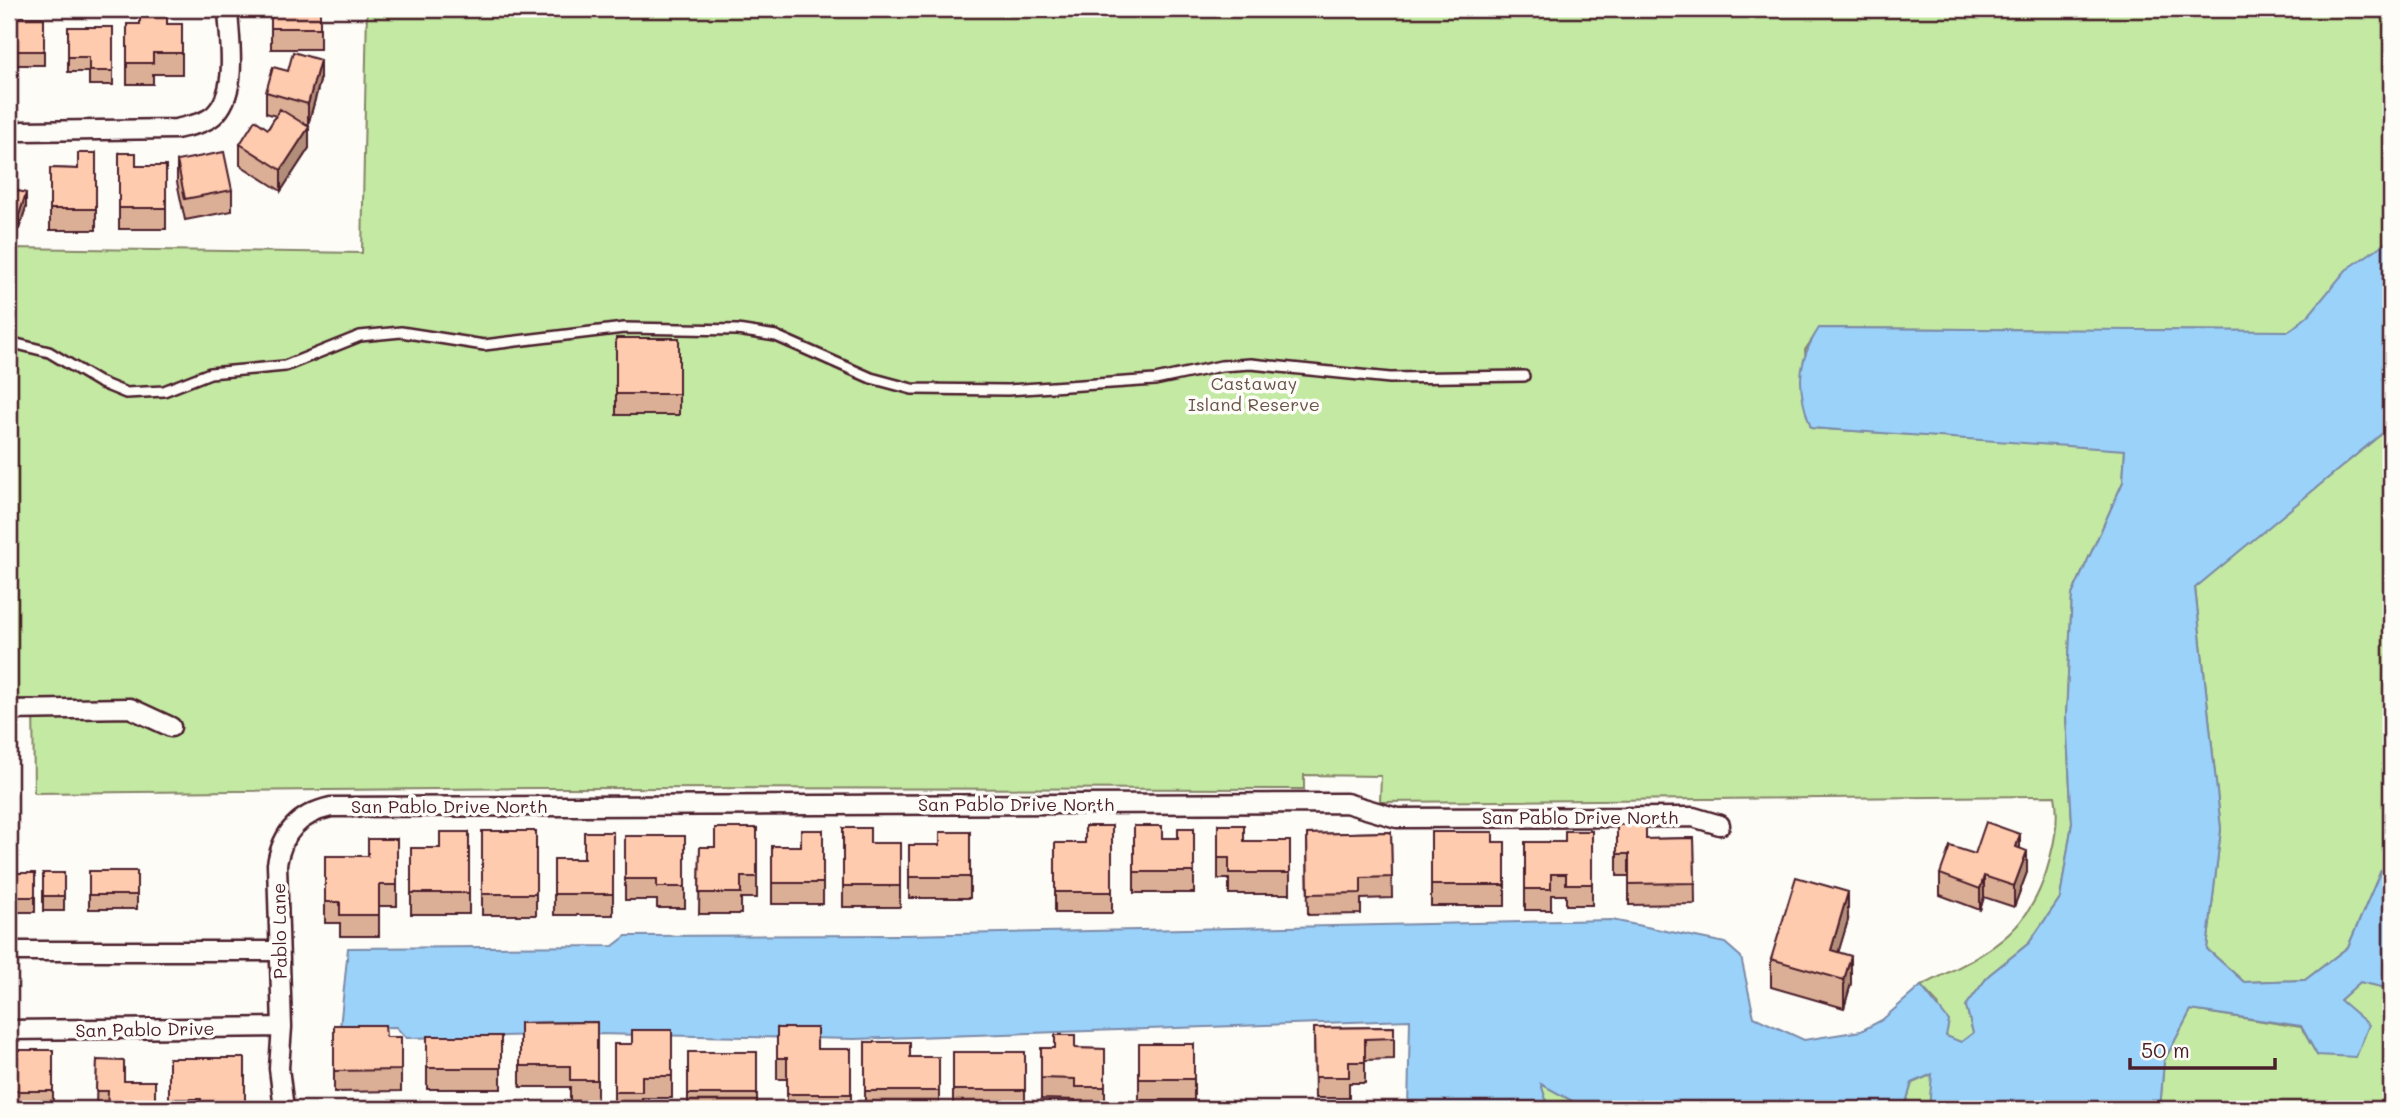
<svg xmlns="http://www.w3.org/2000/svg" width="2400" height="1118" viewBox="0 0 2400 1118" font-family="Mali,sans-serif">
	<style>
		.green { fill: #c3e9a3; stroke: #868467; stroke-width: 2 }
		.water { fill: #9bd2fa; stroke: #7b8aa7; stroke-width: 2 }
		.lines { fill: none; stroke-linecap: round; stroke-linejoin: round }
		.service-casing { stroke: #4a1f2b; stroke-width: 14 }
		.minor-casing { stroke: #4a1f2b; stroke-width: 23 }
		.service { stroke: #fdfcf7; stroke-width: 9 }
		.minor { stroke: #fdfcf7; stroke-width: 18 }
		.wall { fill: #dbaf96; stroke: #4a1f2b; stroke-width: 2 }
		.shaded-wall { fill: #b28e7a; stroke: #4a1f2b; stroke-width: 2 }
		.building { fill: #ffcbaf; stroke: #4a1f2b; stroke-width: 2 }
		.labels { text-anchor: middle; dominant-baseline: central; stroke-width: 7; stroke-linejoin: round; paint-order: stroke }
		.park-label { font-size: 18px; fill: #685249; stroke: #fdfcf7 }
		.street-label { font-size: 18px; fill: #4a1f2b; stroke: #fdfcf7 }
	</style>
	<rect width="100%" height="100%" fill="#fdfcf7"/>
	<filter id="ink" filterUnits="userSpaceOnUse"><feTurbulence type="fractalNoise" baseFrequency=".0143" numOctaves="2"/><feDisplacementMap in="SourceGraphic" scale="14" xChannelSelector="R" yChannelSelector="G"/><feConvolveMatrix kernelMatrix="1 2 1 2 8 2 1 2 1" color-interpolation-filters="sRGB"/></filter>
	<g filter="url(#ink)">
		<path class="green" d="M367 9H2391V332L1820 328 1805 350 1811 428 2125 449 2123 482 2072 595 2066 716 2072 823 2060 898 2029 943 1989 975 1966 1006 1973 1033 1961 1043 1946 1036 1938 1004 1921 986C1989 952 2033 935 2051 854 2056 835 2059 816 2055 796L1380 802 1381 776 1304 775V789L531 788 34 793 33 699H9V248L362 253Z
			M2391 426V878L2381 871 2348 947 2305 980 2244 982 2207 949 2221 829 2195 587Z
			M2360 982 2391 989V1109H2160L2164 1061 2191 1010 2301 1027 2317 1055 2340 1000Z
			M1933 1074 1929 1109H1904L1912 1083Z
			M1540 1083 1587 1109H1549Z"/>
		<path class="water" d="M2391 239V426L2195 588 2221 829 2207 949 2244 982 2305 980 2348 947 2381 870 2391 878V989L2360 982 2340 1000 2369 1025 2356 1057 2317 1055 2301 1026 2191 1010 2164 1061 2160 1109H1929L1932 1074 1912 1083 1904 1109H1587L1541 1084 1549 1109H1408L1410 1020 855 1039 596 1034 406 1038 396 1027 340 1028 348 948 613 946 626 936 904 935 1612 920 1725 943 1741 957 1754 1017 1804 1040 1861 1031 1882 1020 1921 986 1949 1021 1946 1036 1961 1042 1973 1033 1966 1006 1989 975 2029 943 2060 898 2072 823 2066 716 2072 595 2123 482 2125 450 1811 428C1797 390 1796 363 1819 328L2289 331 2309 315 2346 270Z"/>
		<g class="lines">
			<g class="service-casing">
				<path id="service" d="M9 342 49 352 99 382 126 393 164 391 210 373 285 366 360 336 401 332 484 345 624 328 737 330 776 336 871 378 912 389 1008 390 1155 380 1221 366 1251 364 1390 378 1524 376"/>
			</g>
			<g class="minor-casing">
				<path id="minor" d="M22 131 176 129C188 126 203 124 213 116 240 92 229 40 228 9
					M9 710 130 708 171 727
					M9 951H279
					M9 1030 282 1027
					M284 1109 279 1068 282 1027 277 864C282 833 299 814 331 807L1346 803 1397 818 1693 817 1720 825"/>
			</g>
			<use href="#service" class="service"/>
			<use href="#minor" class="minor"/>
		</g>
		<path class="wall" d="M271 9H320V49H271Z
			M9 17H44V65H9Z
			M127 24H182V74H153V84H127Z
			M68 27H113V85H89V72H68Z
			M320 81 308 125 303 123 309 148 281 191 240 165V144L268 129 276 116 266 113V92Z
			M96 153V230H50V168L78 169Z
			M119 153 136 166H166V229H119Z
			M177 161 232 190V211L185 220 177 182Z
			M9 175 14 190 26 207 19 229 9 226Z
			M616 338H679V415H616Z
			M1218 825 1244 841H1290V894H1229V879H1218Z
			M1617 825 1646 839 1694 838 1695 904 1629 905V876H1617Z
			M1112 826V913H1055V843H1085Z
			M1134 826 1162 838H1178L1194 828V893H1134Z
			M757 828V898H741V914H699L700 847H715Z
			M843 828 870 843H900V907H843Z
			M823 830V904H772V846H801Z
			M482 831H536V915H482Z
			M1592 831V905H1566V895H1551V910H1525V842H1565Z
			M469 832V914H411V848H440Z
			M613 832V915H554V859H584Z
			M970 832V898H909V845H940Z
			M1391 832 1392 898 1361 899V914L1308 915 1307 834Z
			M1431 832 1493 842H1505V906H1431Z
			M625 836H685V908H657V900H625Z
			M397 839V906H379V936H340V923H325V856H368Z
			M2020 849 2027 872 2014 907 1984 897 1980 910 1940 895V874L1975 854Z
			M89 871H137V909H89Z
			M9 873H35V912H9Z
			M43 873H64V911H43Z
			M1848 920 1838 952 1851 983 1844 1008 1771 987V959Z
			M597 1022V1101H570V1087H520V1023Z
			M334 1025 386 1037H401V1091L334 1092Z
			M1394 1027V1059L1365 1060V1083H1349V1098H1315L1314 1028Z
			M777 1028 817 1049H851V1109H787V1079H777Z
			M672 1030V1098H642V1109H614V1044H632Z
			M427 1036H501V1089H427Z
			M865 1042 910 1057H939V1109H865Z
			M1139 1044H1194V1100H1139Z
			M1041 1048 1105 1049V1108H1075V1100L1041 1099Z
			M9 1050H53V1109H9Z
			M688 1052H757V1109H688Z
			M953 1052H1025V1109H953Z
			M169 1058 245 1109H169Z
			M97 1060 124 1081 155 1109H96Z"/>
		<path class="shaded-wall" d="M320 60V81L308 125V104Z
			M309 127V148L281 191V170Z
			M26 193V207L19 229V215Z
			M2020 834V855L2016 847Z
			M2027 851V872L2014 907V886Z
			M1984 876V897L1980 910V889Z
			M1848 892V920L1831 977V950Z
			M1851 956V983L1844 1008V980Z"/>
		<path class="building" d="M140 9H167V24H182V53H153V63H127V24H140Z
			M271 9H320V28H271Z
			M9 17H44V51H9Z
			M68 27H113V71H89V57H68Z
			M293 52 320 60 308 104 266 92 273 67 288 71Z
			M280 109 309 127 281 170 240 144 255 120 268 129Z
			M224 152 232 190 185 199 177 161Z
			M78 153H96V209H50V168L78 169Z
			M119 153H136V166H166V208H119Z
			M9 175 14 177 11 189 26 193 19 215 9 212Z
			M616 338H679V394H616Z
			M1986 822 2020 834 2016 847 2027 851 2014 886 1984 876 1980 889 1940 874 1950 846 1975 854Z
			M1646 824V839L1694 838 1695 883 1629 884V854H1617V825Z
			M1218 825H1244V841H1290V873H1229V858H1218Z
			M1085 826H1112V892H1055V843H1085Z
			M1134 826H1162V838H1178V828H1194V872H1134Z
			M715 828H757V877H741V893H699L700 847H715Z
			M843 828H870V843H900V886H843Z
			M801 830H823V883H772V846H801Z
			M482 831H536V894H482Z
			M1565 831H1592V884H1566V874H1551V889H1525V842H1565Z
			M440 832H469V893H411V848H440Z
			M584 832H613V894H554V859H584Z
			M940 832H970V877H909V845H940Z
			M1391 832 1392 877 1361 878V893L1308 894 1307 834Z
			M1431 832H1493V842H1505V885H1431Z
			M625 836H685V887H657V879H625Z
			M368 839H397V885H379V915H340V902H325V856H368Z
			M89 871H137V895H89Z
			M9 873H35V897H9Z
			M43 873H64V896H43Z
			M1796 877 1848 892 1831 950 1851 956 1844 980 1771 959Z
			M597 1022V1080H570V1066H520V1023Z
			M334 1025H385L386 1037H401V1070L334 1071Z
			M1394 1027V1038L1365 1039V1062H1349V1077H1315L1314 1028Z
			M777 1028H817V1049H851V1094H787V1058H777Z
			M632 1030H672V1076H642V1092H614V1044H632Z
			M1055 1035H1075V1048L1105 1049V1087H1075V1079L1041 1078V1048H1055Z
			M427 1036H501V1068H427Z
			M865 1042H910V1057H939V1091H865Z
			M1139 1044H1194V1079H1139Z
			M9 1050H53V1091H9Z
			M688 1052H757V1094H688Z
			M953 1052H1025V1090H953Z
			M169 1058H245V1109H201V1099H169Z
			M97 1060 124 1061V1081H155V1109H107L108 1091H96Z"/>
	</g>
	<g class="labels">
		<g class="park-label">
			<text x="1254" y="383">Castaway<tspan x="1254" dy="21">Island Reserve</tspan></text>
		</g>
		<g class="street-label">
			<text x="1016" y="804">San Pablo Drive North</text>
			<text x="449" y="806">San Pablo Drive North</text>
			<text x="1580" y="817">San Pablo Drive North</text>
			<text transform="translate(279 931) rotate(-91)">Pablo Lane</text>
			<text transform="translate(145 1029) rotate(-1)">San Pablo Drive</text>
		</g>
	</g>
	<rect width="2400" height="1118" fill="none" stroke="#fdfcf7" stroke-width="35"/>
	<rect x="18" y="18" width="2365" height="1083" fill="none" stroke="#4a1f2b" stroke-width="2.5" filter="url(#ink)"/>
	<path d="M2130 1058v10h145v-10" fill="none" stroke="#4a1f2b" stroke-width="3.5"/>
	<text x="2141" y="1058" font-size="21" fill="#4a1f2b" stroke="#fdfcf7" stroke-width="5" paint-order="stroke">50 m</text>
</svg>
